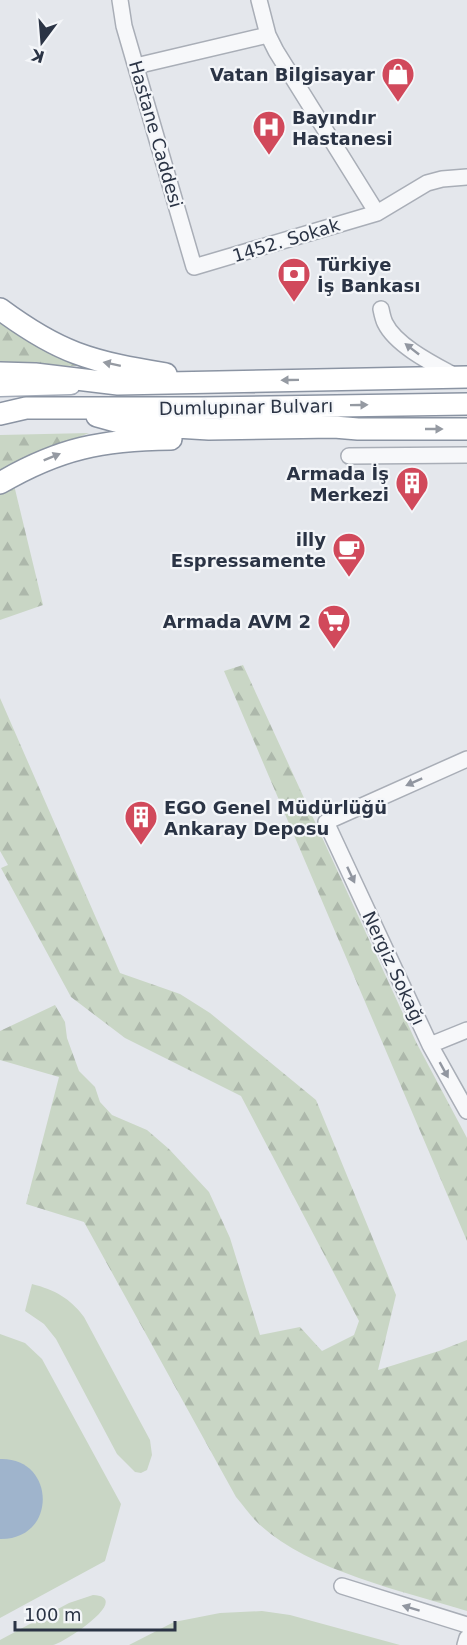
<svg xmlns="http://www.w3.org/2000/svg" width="467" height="1645" viewBox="0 0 467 1645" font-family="'DejaVu Sans',sans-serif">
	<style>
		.green { fill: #c9d6c5 }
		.forest { fill: url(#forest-firs) }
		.water { fill: #9fb4cc }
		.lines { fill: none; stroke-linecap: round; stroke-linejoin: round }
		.minor-casing { stroke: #a9aeb7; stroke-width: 18 }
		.major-casing { stroke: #a3abb8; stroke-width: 21 }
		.highway-casing { stroke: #8b94a3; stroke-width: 24 }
		.minor { stroke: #f7f8fa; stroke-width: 15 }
		.major { stroke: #fff; stroke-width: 18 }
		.highway { stroke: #fff; stroke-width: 21 }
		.oneway { fill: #9196a0 }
		.oneway2 { fill: #959aa2 }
		.labels { text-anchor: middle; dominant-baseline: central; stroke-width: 4.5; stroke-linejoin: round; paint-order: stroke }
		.poi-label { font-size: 18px; font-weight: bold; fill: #2b3445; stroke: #f4f6f9; text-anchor: end }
		.street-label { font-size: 18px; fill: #2b3445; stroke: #f4f6f9 }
	</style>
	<defs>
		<pattern id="forest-firs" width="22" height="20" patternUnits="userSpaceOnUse" patternTransform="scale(1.5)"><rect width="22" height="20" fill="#c9d6c5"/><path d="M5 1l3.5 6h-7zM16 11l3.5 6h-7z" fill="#adb8ab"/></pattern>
	</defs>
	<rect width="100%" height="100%" fill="#e4e7ec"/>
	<path class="green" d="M32 1284C55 1290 70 1298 84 1317L150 1440 152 1455 147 1470 141 1473 135 1472 117 1454 56 1339 44 1324 25 1311Z
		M0 1334 25 1343 42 1359 121 1504 105 1561 0 1618Z
		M93 1595C134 1597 64 1643 53 1645 36 1645 16 1645 0 1645V1640L69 1603Z
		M262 1611 290 1615 400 1645H129L174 1622 220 1613Z"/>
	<path class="forest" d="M0 320 43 347 79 366 0 365Z
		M89 433 36 454 0 473V435Z
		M14 485 43 605 0 620V495Z
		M243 665 416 1042 467 1138V1241L224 671Z
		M0 698 120 973 180 994 210 1013 316 1100 396 1295 378 1370 439 1351 467 1340V1611C403 1591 310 1571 260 1525 251 1517 244 1506 236 1497L84 1222 26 1204 59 1077 0 1060V1031L55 1005 65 1022 67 1038 79 1071 95 1087 100 1102 112 1115 147 1130 169 1149 209 1192 230 1238 260 1335 300 1327 322 1351 354 1335 359 1321 241 1096 125 1038 71 997 1 868 8 865 0 851Z"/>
	<path class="water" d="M0 1459C56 1457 58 1540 0 1539Z"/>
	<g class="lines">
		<g class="minor-casing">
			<path id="minor" d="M120 0 124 26 144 95 194 267 377 213 427 183 442 179 467 177
				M259 0 268 35 276 51 377 213
				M136 66 268 35
				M381 309C382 314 383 319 385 323 396 346 435 365 457 377
				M349 456 467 455
				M467 759 326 822 430 1045 467 1111
				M430 1045 467 1030
				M342 1586 467 1625
				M465 1645 467 1638"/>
		</g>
		<g class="major-casing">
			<path id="major" d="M0 387 71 385"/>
		</g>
		<g class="highway-casing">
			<path id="highway" d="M0 309C23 326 49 343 76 353 105 364 136 369 166 374
				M0 373 35 374 118 384 467 377
				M0 414 26 408H202L467 404
				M97 416 126 424 209 429 334 427 358 429H467
				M0 483C60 448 102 440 171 439"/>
		</g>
		<use href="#minor" class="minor"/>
		<use href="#major" class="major"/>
		<use href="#highway" class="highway"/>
	</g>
	<defs><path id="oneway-solid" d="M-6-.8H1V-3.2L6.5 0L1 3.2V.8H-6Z" transform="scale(1.5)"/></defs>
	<g class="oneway">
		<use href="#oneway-solid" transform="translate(412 349) rotate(-142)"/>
		<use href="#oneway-solid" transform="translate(414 782) rotate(156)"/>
		<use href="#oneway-solid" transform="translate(351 875) rotate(65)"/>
		<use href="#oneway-solid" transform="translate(444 1070) rotate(61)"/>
		<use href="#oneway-solid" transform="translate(411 1608) rotate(-163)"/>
	</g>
	<g class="oneway2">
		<use href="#oneway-solid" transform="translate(112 364) rotate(-168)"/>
		<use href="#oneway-solid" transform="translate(290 380) rotate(179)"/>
		<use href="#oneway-solid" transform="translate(359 405) rotate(-1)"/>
		<use href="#oneway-solid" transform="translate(434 429)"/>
		<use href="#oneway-solid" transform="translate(52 457) rotate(-22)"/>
	</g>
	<defs>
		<g id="shop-pin" transform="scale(1.725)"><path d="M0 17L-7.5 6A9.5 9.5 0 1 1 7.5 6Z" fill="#d1495b" stroke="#f4f6f9"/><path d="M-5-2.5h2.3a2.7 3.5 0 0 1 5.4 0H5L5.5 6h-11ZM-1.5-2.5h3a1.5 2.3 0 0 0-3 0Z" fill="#fff"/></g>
		<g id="hospital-pin" transform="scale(1.725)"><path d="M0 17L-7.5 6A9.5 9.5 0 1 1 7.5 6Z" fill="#d1495b" stroke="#f4f6f9"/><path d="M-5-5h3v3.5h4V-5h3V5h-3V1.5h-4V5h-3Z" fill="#fff"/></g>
		<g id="bank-pin" transform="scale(1.725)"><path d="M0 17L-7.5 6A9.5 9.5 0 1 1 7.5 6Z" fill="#d1495b" stroke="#f4f6f9"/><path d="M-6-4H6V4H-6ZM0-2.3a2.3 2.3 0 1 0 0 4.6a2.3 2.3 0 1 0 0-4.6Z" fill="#fff"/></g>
		<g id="building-pin" transform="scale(1.725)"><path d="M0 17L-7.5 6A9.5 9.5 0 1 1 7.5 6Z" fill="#d1495b" stroke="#f4f6f9"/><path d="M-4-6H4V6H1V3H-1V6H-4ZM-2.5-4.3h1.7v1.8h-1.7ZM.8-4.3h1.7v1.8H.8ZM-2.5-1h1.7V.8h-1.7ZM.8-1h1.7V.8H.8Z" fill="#fff"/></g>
		<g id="cafe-pin" transform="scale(1.725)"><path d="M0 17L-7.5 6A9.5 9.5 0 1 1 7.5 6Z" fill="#d1495b" stroke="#f4f6f9"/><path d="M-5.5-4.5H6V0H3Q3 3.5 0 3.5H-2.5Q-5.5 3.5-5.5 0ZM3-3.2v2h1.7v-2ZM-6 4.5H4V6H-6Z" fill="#fff"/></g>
		<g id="supermarket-pin" transform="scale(1.725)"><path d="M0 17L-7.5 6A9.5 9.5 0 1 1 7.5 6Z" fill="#d1495b" stroke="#f4f6f9"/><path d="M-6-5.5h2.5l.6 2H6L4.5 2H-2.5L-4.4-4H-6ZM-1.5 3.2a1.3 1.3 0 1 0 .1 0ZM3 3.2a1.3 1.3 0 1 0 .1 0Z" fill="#fff"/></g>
	</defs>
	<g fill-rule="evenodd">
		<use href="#shop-pin" x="398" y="74"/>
		<use href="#hospital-pin" x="269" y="127"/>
		<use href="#bank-pin" x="294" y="274"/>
		<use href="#building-pin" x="412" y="483"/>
		<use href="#cafe-pin" x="349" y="549"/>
		<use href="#supermarket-pin" x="334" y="621"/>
		<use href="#building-pin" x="141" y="817"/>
	</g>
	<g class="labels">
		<g class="poi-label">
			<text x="375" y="74">Vatan Bilgisayar</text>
			<text x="292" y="117" text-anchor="start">Bayındır<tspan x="292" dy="21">Hastanesi</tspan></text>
			<text x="317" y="264" text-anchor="start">Türkiye<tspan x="317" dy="21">İş Bankası</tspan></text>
			<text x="389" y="473">Armada İş<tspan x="389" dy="21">Merkezi</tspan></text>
			<text x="326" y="539">illy<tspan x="326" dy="21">Espressamente</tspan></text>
			<text x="311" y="621">Armada AVM 2</text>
			<text x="164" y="807" text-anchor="start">EGO Genel Müdürlüğü<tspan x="164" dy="21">Ankaray Deposu</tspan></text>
		</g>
		<g class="street-label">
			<text transform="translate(156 134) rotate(74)">Hastane Caddesi</text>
			<text transform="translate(286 240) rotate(-17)">1452. Sokak</text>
			<text transform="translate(246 407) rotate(-1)">Dumlupınar Bulvarı</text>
			<text transform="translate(394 968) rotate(65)">Nergiz Sokağı</text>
		</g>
	</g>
	<g transform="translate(42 42) rotate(196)" stroke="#f4f6f9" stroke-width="4.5" paint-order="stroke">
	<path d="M0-4.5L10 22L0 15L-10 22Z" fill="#2b3445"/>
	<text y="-9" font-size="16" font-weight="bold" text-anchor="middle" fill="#2b3445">K</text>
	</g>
	<path d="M15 1621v9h160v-9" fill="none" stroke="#2b3445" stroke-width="3"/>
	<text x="24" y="1621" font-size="18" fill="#2b3445" stroke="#f4f6f9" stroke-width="4.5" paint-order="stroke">100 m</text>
</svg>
